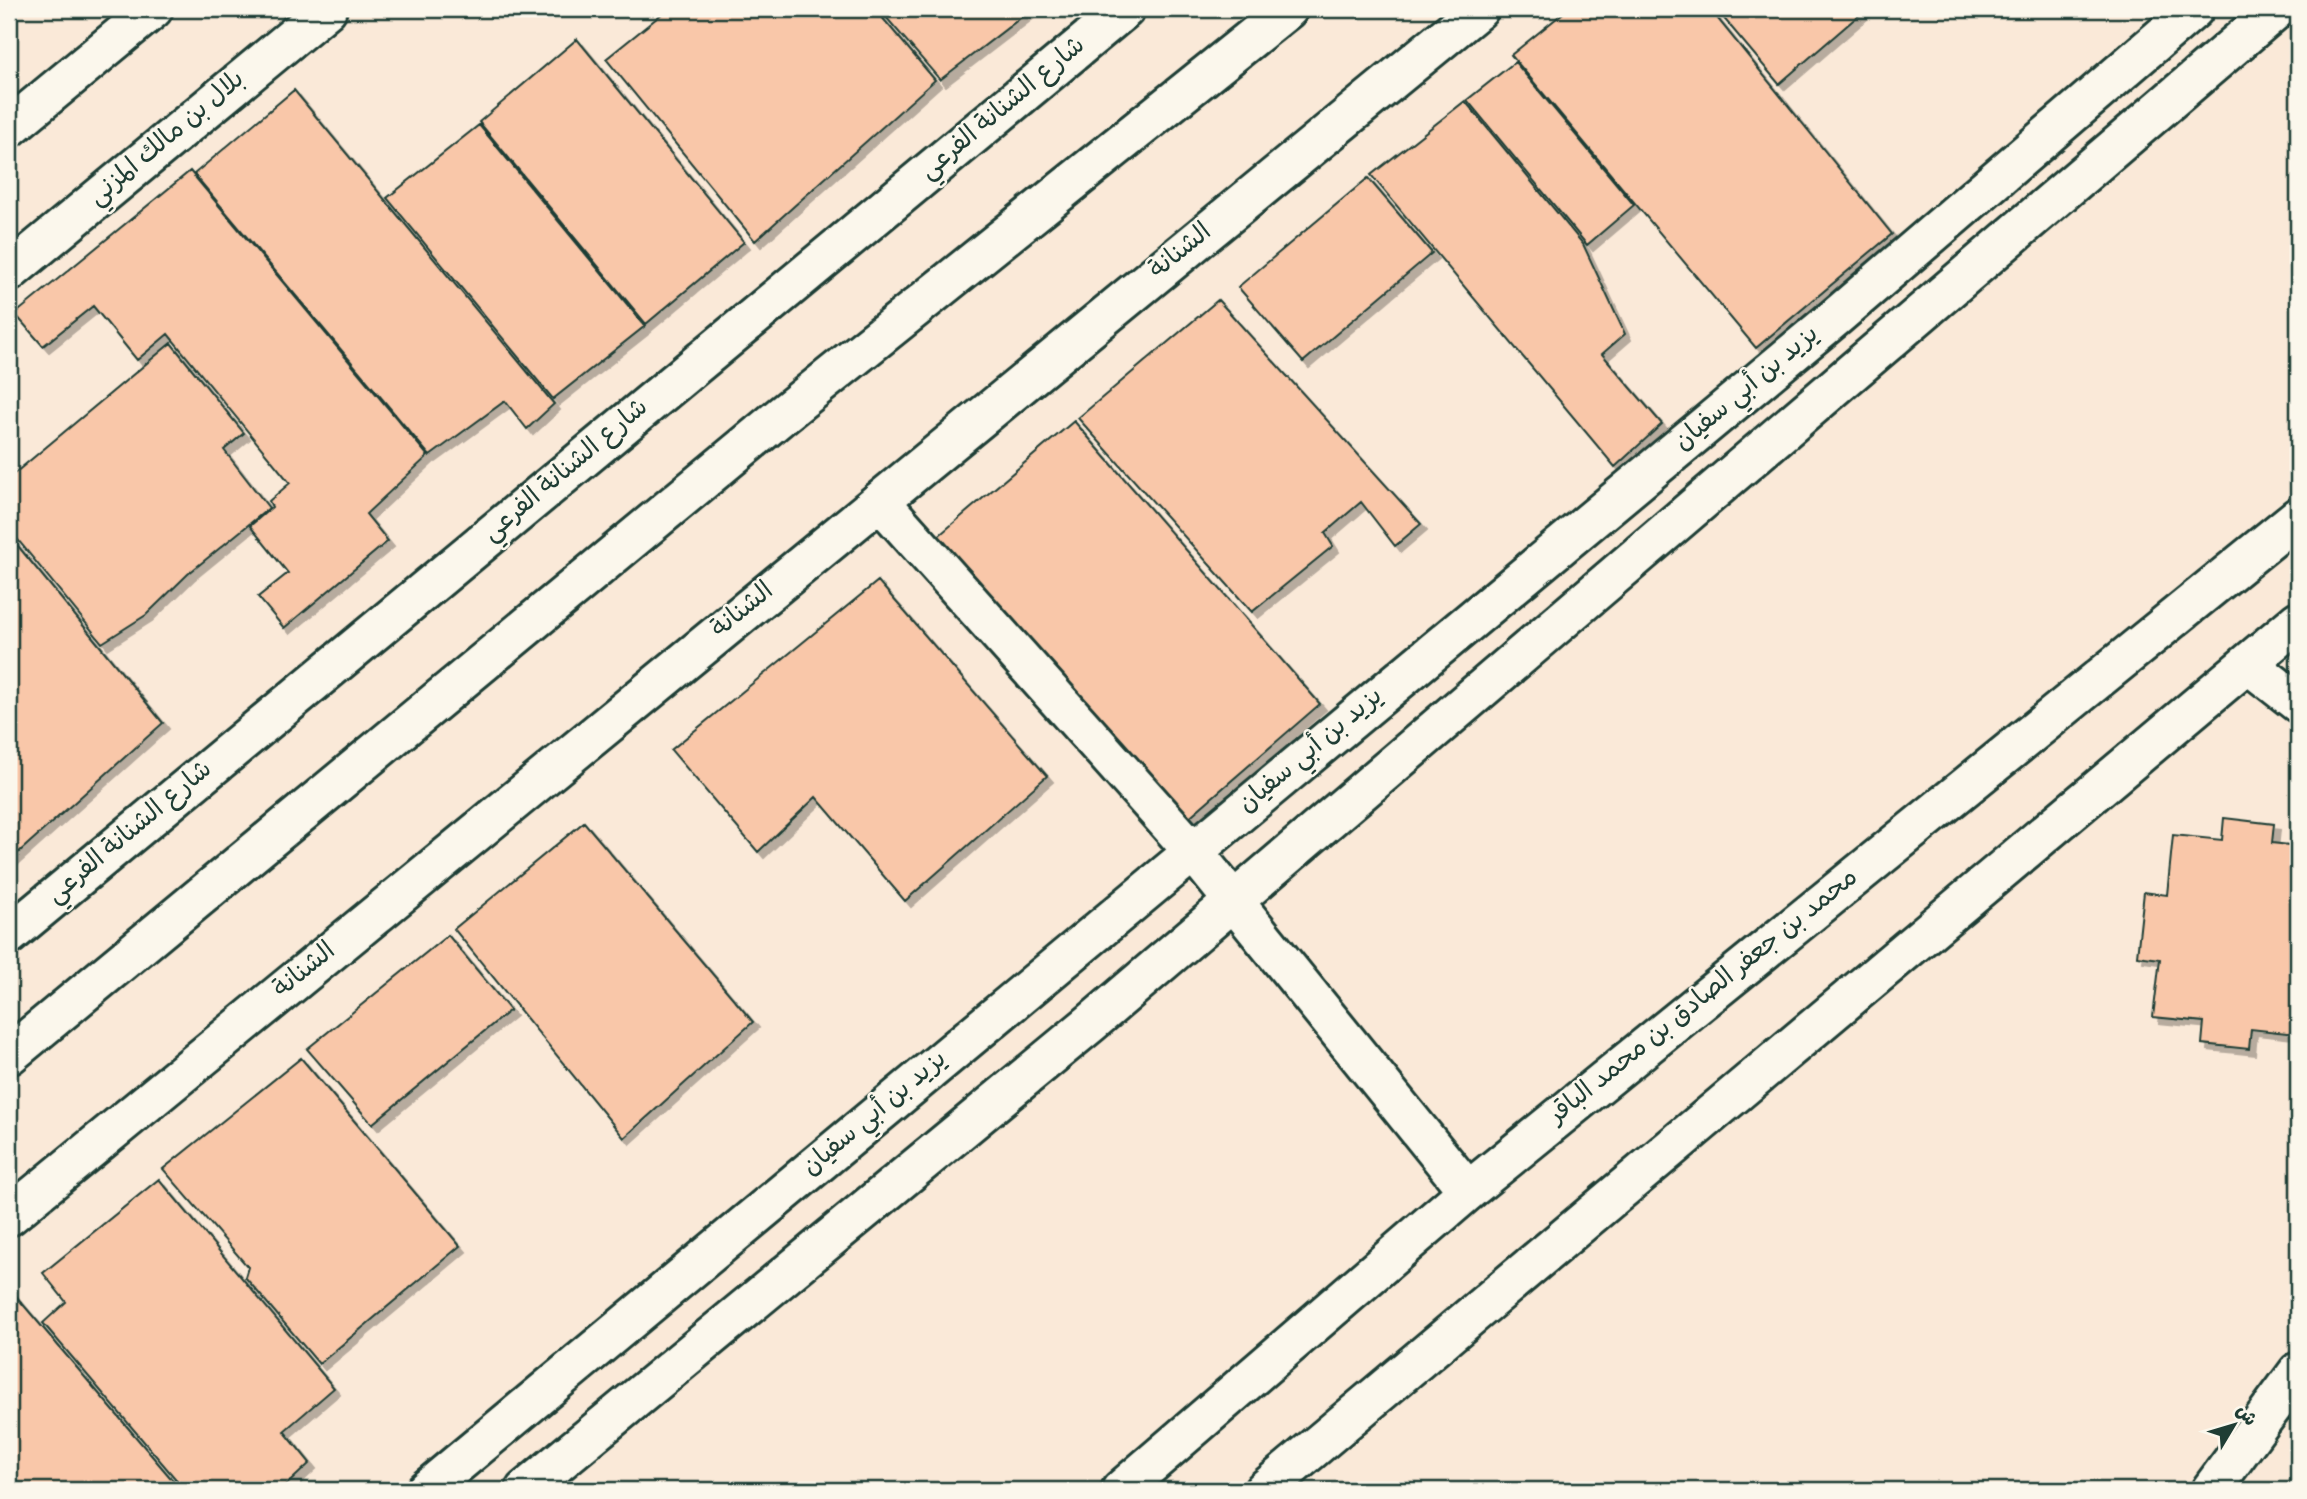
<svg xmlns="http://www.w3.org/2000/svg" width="2307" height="1499" viewBox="0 0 2307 1499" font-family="'Gochi Hand','Playpen Sans Arabic',sans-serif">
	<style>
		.built { fill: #fae9d8 }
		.building { fill: #f9c7a9; stroke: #1f3d34; stroke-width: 2; filter: url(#shadow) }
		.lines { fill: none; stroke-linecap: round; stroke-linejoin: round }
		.street-casing { stroke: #1f3d34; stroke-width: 44 }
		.secondary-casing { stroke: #1f3d34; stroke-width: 44 }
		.street { stroke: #fbf7ec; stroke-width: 38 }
		.secondary { stroke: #fbf7ec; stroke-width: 38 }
		.labels { text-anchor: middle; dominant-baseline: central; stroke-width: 5; stroke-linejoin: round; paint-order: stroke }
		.street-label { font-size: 26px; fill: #1f3d34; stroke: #fbf7ec }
	</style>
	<defs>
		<filter id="shadow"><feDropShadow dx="6" dy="6" stdDeviation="0" flood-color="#0004"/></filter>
	</defs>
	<rect width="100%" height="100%" fill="#fbf7ec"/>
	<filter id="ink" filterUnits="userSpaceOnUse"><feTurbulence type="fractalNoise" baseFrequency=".0143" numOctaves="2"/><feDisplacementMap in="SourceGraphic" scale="14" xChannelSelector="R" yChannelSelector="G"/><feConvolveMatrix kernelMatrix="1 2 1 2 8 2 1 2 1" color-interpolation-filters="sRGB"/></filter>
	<g filter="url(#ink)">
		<path class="built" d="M9 9H2298V1490H9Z"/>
		<path class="building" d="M668 9H875L935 80 755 241 606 59Z
			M879 9H1032L940 80Z
			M1568 9H1710L1892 234 1756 348 1511 55Z
			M1716 9H1866L1779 84Z
			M577 39 744 242 646 324 479 122Z
			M1515 62 1634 205 1587 245 1467 100Z
			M294 90 554 404 527 429 505 401 430 456 194 174Z
			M1465 101 1583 244 1625 334 1602 354 1662 424 1615 467 1371 175Z
			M479 125 645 326 553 399 387 198Z
			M190 171 428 456 366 514 388 541 284 628 258 597 288 573 250 526 272 507 269 501 290 483 168 334 137 360 93 306 43 346 15 314Z
			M1368 178 1432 253 1303 362 1238 287Z
			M1218 300 1421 524 1395 546 1361 502 1325 533 1333 546 1252 612 1078 418Z
			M171 343 244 433 224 450 269 508 188 574 146 615 102 643 9 529V478Z
			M1074 421 1320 704 1179 826 930 543Z
			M9 535 163 723 9 861Z
			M878 581 1047 776 905 901 816 797 758 852 671 750Z
			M2224 818 2274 824 2272 843 2298 846V1031L2297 1034 2251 1029 2249 1049 2202 1044 2204 1022 2153 1017 2160 959 2137 956 2144 892 2167 895 2173 835 2222 840Z
			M584 822 753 1022 624 1138 454 929Z
			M448 935 510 1010 372 1124 307 1049Z
			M301 1058 460 1246 319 1364 245 1277 248 1267 163 1169Z
			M159 1179 334 1388 284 1431 310 1463 281 1490H185L43 1323 66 1302 43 1273Z
			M9 1288 181 1490H9Z"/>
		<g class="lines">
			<g class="street-casing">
				<path id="street" d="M9 128 153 9
					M9 272 327 9
					M880 501 1193 851 1468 1191
					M2248 664 2298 703
					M9 935 1125 9
					M426 1490 1837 316 2194 9
					M525 1490 1091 1023 2277 9
					M2211 1490 2298 1372"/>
			</g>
			<g class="secondary-casing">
				<path id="secondary" d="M9 1055 781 416 1288 9
					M9 1216 1479 9
					M1121 1490 1468 1191 2298 517
					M1264 1490 2298 621"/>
			</g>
			<use href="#street" class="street"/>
			<use href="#secondary" class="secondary"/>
		</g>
	</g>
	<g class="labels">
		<g class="street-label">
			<text transform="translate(1004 110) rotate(-40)">شارع الشنانة الفرعي</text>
			<text transform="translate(168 140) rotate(-40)">بلال بن مالك المزني</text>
			<text transform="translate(1182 253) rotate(-39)">الشنانة</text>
			<text transform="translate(1748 390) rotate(-40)">يزيد بن أبي سفيان</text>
			<text transform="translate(567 472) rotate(-40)">شارع الشنانة الفرعي</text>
			<text transform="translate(744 612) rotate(-39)">الشنانة</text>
			<text transform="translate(1312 752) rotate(-40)">يزيد بن أبي سفيان</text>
			<text transform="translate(131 834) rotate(-40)">شارع الشنانة الفرعي</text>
			<text transform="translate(306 972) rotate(-39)">الشنانة</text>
			<text transform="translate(1705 998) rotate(-39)">محمد بن جعفر الصادق بن محمد الباقر</text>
			<text transform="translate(876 1115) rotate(-40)">يزيد بن أبي سفيان</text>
		</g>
	</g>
	<rect width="2307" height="1499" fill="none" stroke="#fbf7ec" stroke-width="35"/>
	<rect x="18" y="18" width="2272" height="1464" fill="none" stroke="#1f3d34" stroke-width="2.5" filter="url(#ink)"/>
	<g transform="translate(2234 1425) rotate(52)" stroke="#fbf7ec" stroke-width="5" paint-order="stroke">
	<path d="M0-5L12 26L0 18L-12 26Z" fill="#1f3d34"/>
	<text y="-10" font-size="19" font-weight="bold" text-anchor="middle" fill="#1f3d34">ش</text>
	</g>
</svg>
